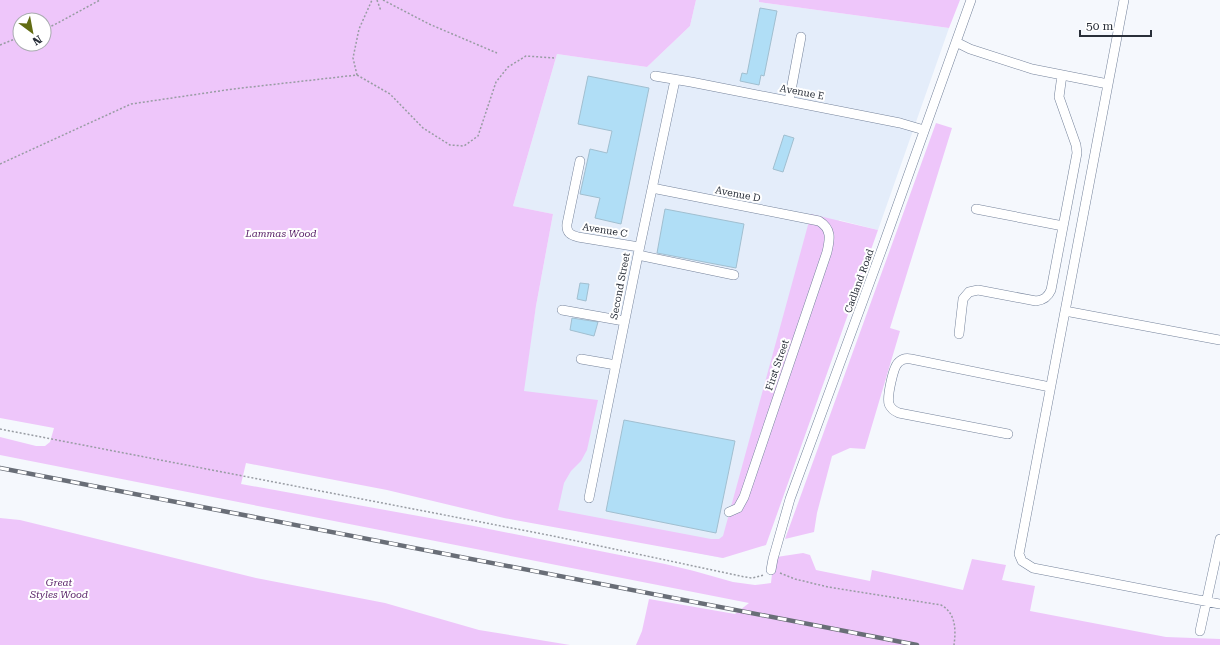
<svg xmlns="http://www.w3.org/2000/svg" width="1220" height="645" viewBox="0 0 1220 645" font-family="'Roboto Serif',serif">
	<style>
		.built { fill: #e4edfa }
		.green { fill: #eec6fa; fill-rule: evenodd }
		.building { fill: #b0def6; stroke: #a1bfd0 }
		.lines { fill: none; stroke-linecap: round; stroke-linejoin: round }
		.minor-casing { stroke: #75839b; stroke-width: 10 }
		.path { stroke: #989ca3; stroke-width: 1.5; stroke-dasharray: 2 2; stroke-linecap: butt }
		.minor { stroke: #fff; stroke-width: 9 }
		.rail-casing { stroke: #696e77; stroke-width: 4.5 }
		.rail { stroke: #fff; stroke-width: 3; stroke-dasharray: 9; stroke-linecap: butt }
		.labels { text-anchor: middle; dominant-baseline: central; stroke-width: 4; stroke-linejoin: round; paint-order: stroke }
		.street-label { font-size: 10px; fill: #292f39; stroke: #fff }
		.park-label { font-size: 10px; font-style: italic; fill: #5b246a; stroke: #fff }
	</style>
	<rect width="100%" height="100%" fill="#f5f8fd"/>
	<path class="built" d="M696 0H759V2L949 28 878 230 839 220 723 558 566 527 504 518 536 306 553 214 513 206 557 54 647 67 690 26Z"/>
	<path class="green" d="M0 0H696L690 26 647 67 557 54 513 206 553 214 536 306 524 391 598 400 587 450 581 461 571 471 564 483 558 510 711 539H719L723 536 811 214 878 230 766 545 723 558 504 518 387 490 246 463 241 484 474 526 665 564 694 571 733 582 755 585 771 583 772 574 770 558 803 553 810 555 816 570 870 581 872 570 963 590 972 559 1006 565 1002 580 1035 586 1030 611 1166 637 1220 639V645H636L642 631 649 599 735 614 749 603 0 455V437L36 446H45L50 442 54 428 0 418ZM20 20H44V44H20Z
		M759 0H960L949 28 759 2Z
		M936 123 952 128 890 328 900 331 865 449 850 448 832 456 817 513 814 532 785 539Z
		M0 518 20 520 256 578 385 603 479 630 570 645H0Z"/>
	<path class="building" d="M760 8 777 11 764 76 761 75 759 85 740 81 742 73 747 74Z
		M588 76 649 88 621 224 595 218 600 198 580 194 590 149 607 153 612 131 578 124Z
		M784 135 794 138 783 172 773 169Z
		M665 209 744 224 736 268 657 253Z
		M580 283 589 284 586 301 577 299Z
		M572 318 598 322 594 336 570 330Z
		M624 420 735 441 716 533 606 511Z"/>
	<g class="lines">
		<g class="minor-casing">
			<path id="minor" d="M1124 0 1019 554 1022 561 1033 568 1220 604
				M956 42 970 49 1032 69 1108 84
				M655 76 691 82 900 123 924 130
				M789 101 801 37
				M580 161 567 224C566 233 571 235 578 237L639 247
				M652 188 819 221C832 229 830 239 827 252L744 497 738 508 729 512
				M976 209 1063 226
				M638 255 734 275
				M562 310 624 321
				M1065 311 1220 340
				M959 334 963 299 969 292 978 290 1036 301C1044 300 1048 297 1051 290L1077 153 1076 145 1059 97 1062 75
				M581 359 616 365
				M1008 434 899 413C894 411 891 409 889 404 887 397 893 366 899 362 902 359 906 358 911 359L1050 387
				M589 498 638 255 675 80
				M771 570 773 559 790 499 883 246 971 0
				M1200 631 1220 539"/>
		</g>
		<path class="path" d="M377 0 381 11
			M383 0 429 24 497 53
			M44 29 54 25 100 0
			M0 45 20 37
			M357 75 353 58 359 29 372 0
			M0 164 131 104 233 89 357 75 390 94 423 128 450 145 464 146 478 136 496 82 508 67 526 56 554 58
			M0 429 553 536 745 577 752 578 764 575
			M780 573 795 579 828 587 941 605C956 613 956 630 954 645"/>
		<use href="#minor" class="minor"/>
		<g class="rail-casing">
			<path id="rail" d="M0 468 917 645"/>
		</g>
		<use href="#rail" class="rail"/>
	</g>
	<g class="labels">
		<g class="street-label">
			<text transform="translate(802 92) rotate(11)">Avenue E</text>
			<text transform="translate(738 194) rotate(11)">Avenue D</text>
			<text transform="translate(605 230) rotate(9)">Avenue C</text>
			<text transform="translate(859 281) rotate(-70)">Cadland Road</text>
			<text transform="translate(620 286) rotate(-79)">Second Street</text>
			<text transform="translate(777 365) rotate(-71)">First Street</text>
		</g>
		<g class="park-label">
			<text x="281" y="233">Lammas Wood</text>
			<text x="59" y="582">Great<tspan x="59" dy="12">Styles Wood</tspan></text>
		</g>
	</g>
	<g transform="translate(32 32) rotate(148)"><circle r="19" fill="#ffffff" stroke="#a9acb0"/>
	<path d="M0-3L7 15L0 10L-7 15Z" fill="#626c13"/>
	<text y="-6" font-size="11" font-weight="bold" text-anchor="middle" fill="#292f39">N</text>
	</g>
	<path d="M1080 30v6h71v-6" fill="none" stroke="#292f39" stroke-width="2"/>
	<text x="1086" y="30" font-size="12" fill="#292f39" stroke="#ffffff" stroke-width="3" paint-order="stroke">50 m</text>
</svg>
